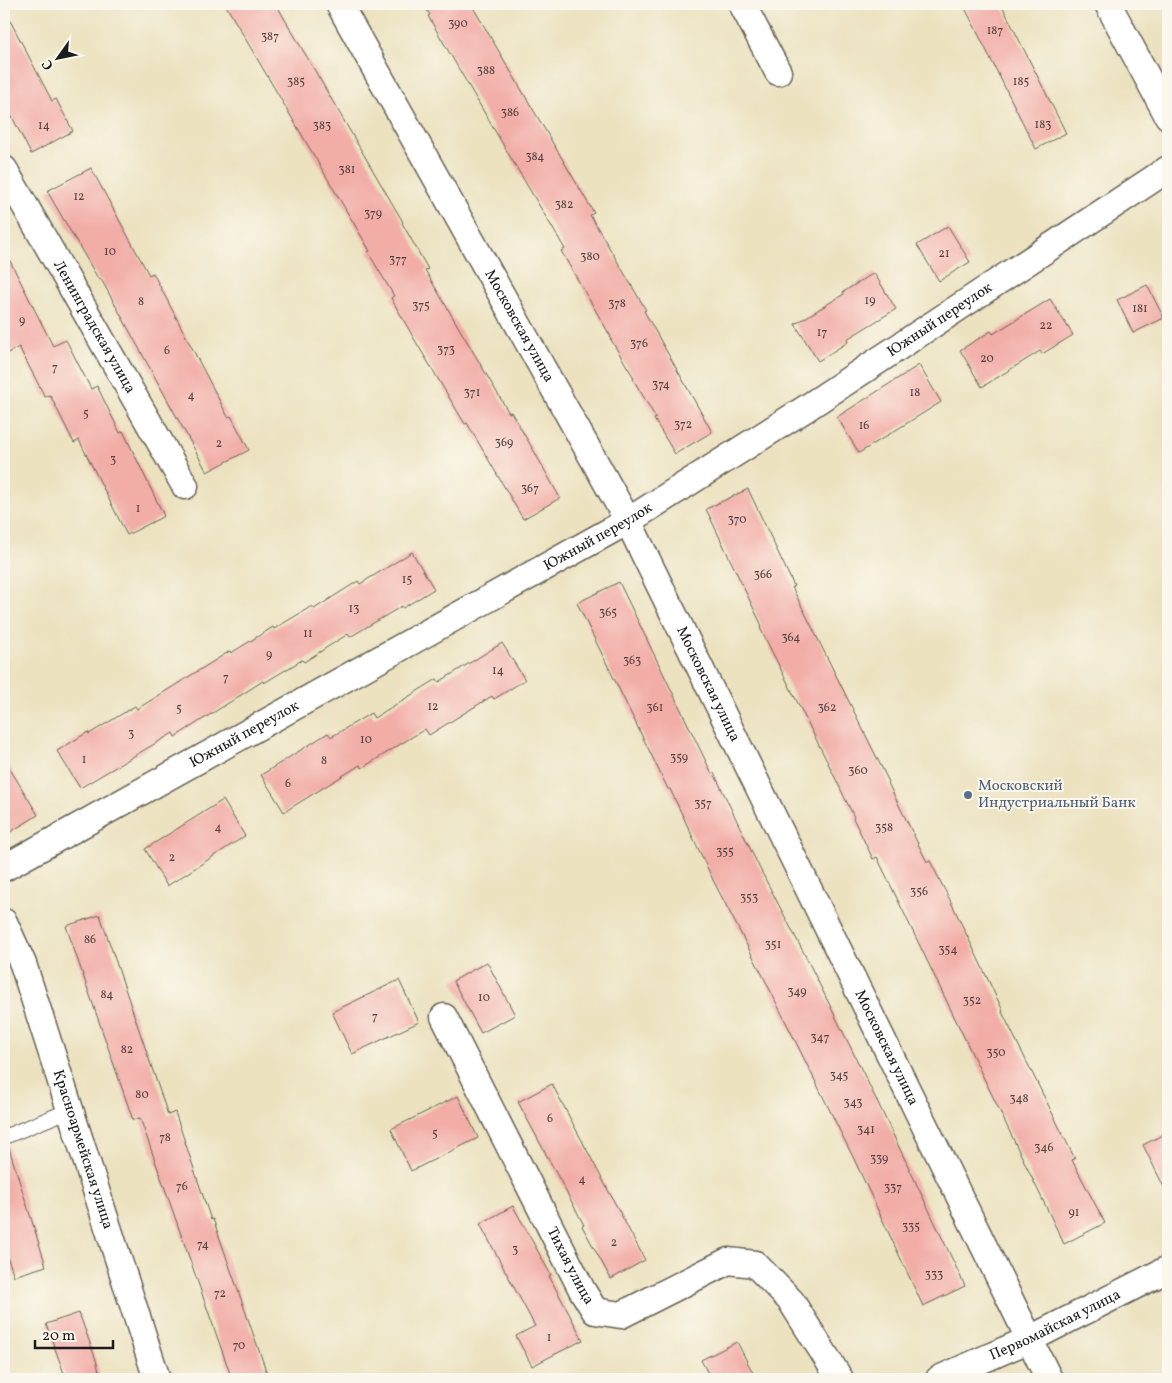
<svg xmlns="http://www.w3.org/2000/svg" width="1172" height="1383" viewBox="0 0 1172 1383" font-family="Vollkorn,serif">
	<style>
		.building { fill: #f2ada7 }
		.lines { fill: none; stroke-linecap: round; stroke-linejoin: round }
		.service-casing { stroke: #656155; stroke-width: 16 }
		.minor-casing { stroke: #656155; stroke-width: 29 }
		.service { stroke: #fff; stroke-width: 14 }
		.minor { stroke: #fff; stroke-width: 26 }
		.service-dot { fill: #5c6f8a; stroke: #fbf7ec; stroke-width: 2 }
		.labels { text-anchor: middle; dominant-baseline: central; stroke-width: 4; stroke-linejoin: round; paint-order: stroke }
		.number-label { font-size: 12px; fill: #52403f }
		.street-label { font-size: 15px; fill: #1c1c1c; stroke: #fbf7ec }
		.service-label { font-size: 15px; fill: #4e5e75; stroke: #fbf7ec; text-anchor: start }
	</style>
	<rect width="100%" height="100%" fill="#fbf7ec"/>
	<filter id="ink" filterUnits="userSpaceOnUse"><feTurbulence type="fractalNoise" baseFrequency=".02" numOctaves="2"/><feDisplacementMap in="SourceGraphic" scale="10" xChannelSelector="R" yChannelSelector="G"/><feConvolveMatrix kernelMatrix="1 2 1 2 8 2 1 2 1" color-interpolation-filters="sRGB"/></filter>
	<filter id="wash" filterUnits="userSpaceOnUse"><feTurbulence type="fractalNoise" baseFrequency=".0096" numOctaves="4" result="noise"/><feDisplacementMap in="SourceGraphic" scale="20" xChannelSelector="R" yChannelSelector="G"/><feGaussianBlur stdDeviation="1.12" result="paint"/><feColorMatrix in="noise" values="0 0 0 0 0 0 0 0 0 0 0 0 0 0 0 0 0 1.4 0 .05"/><feComposite in="paint" operator="in"/></filter>
	<g filter="url(#wash)">
		<rect width="100%" height="100%" fill="#ece2c0"/>
		<g id="blocks">
			<path class="building" d="M225 4H276L403 222 402 223 428 269 425 270 509 413 511 412 534 451 560 498 523 519 467 423 465 424 416 342 391 298 394 296 368 252 370 251Z
				M423 4H471L594 213 590 215 646 310 644 311 712 432 675 454 654 419 656 418 633 379 634 378 610 338 611 337 561 251 565 249 505 148 428 16 430 15Z
				M963 4H1001L1066 133 1036 149Z
				M4 9 52 101 56 99 73 131 31 154 4 101Z
				M91 168 149 275 153 273 228 417 231 416 249 450 207 472 101 279 99 280 47 191Z
				M948 226 970 262 939 281 917 245Z
				M4 249 53 346 66 340 91 389 97 386 120 433 123 431 164 516 127 535 79 440 74 443 50 395 45 397 19 347 4 355Z
				M874 273 896 309 847 339 848 342 818 361 795 324 844 294 843 292Z
				M1147 285 1164 318 1133 333 1117 300Z
				M1050 299 1073 335 1042 354 1040 351 982 387 960 350 991 331 993 334Z
				M919 365 941 402 859 453 837 417Z
				M748 489 794 586 792 587 889 782 888 783 927 862 930 861 951 902 1003 1011 1002 1012 1075 1159 1072 1160 1105 1223 1064 1244 877 857 873 859 853 818 854 817 827 761 760 628 762 626 706 509Z
				M412 552 434 589 403 608 402 606 350 637 348 634 304 662 302 660 264 683 263 681 175 737 173 733 80 788 57 751 88 732 89 734 135 706 137 709 230 651 231 653 273 627 274 629 312 606 314 609 358 581 360 584Z
				M619 582 712 774 714 773 759 867 808 961 879 1105 965 1286 923 1306 853 1157 763 976 714 882 670 789H668L577 603Z
				M502 643 525 680 494 699 492 696 429 735 425 729 362 768 360 765 284 812 261 775 328 733 331 737 371 713 374 718 437 679 439 682Z
				M4 759 38 815 4 836Z
				M223 800 245 836 167 886 145 849Z
				M100 915 168 1115 175 1112 211 1220 213 1219 269 1379H232L140 1118 133 1120 66 926Z
				M487 962 515 1015 481 1033 453 981Z
				M399 980 419 1022 352 1054 332 1012Z
				M552 1084 645 1260 611 1279 582 1226 584 1225 518 1102Z
				M458 1096 478 1138 411 1171 391 1129Z
				M1168 1132V1195L1143 1145Z
				M8 1145 46 1266 14 1276 4 1247V1146Z
				M513 1206 551 1275 549 1276 583 1340 532 1366 516 1336 535 1326 480 1224Z
				M79 1313 96 1360 101 1379H66L46 1324Z
				M737 1342 756 1379H711L701 1360Z"/>
		</g>
	</g>
	<g filter="url(#ink)">
		<use href="#blocks" fill-opacity="0" stroke="#656155" stroke-width="1"/>
		<g class="lines">
			<g class="service-casing">
				<path id="service" d="M4 1137 70 1110"/>
			</g>
			<g class="minor-casing">
				<g id="minor">
					<path id="s1" d="M339 4 628 521 1049 1379"/>
					<path d="M742 4 778 72"/>
					<path d="M1108 4 1168 116"/>
					<path id="s2" d="M4 169 185 486"/>
					<path id="s3" d="M4 868 628 521 805 409 1168 169"/>
					<path id="s4" d="M4 922 23 964 157 1379"/>
					<path id="s5" d="M444 1017 582 1290 595 1311 621 1315 728 1261 755 1264 791 1301 840 1379"/>
					<path id="s6" d="M939 1379 1030 1339 1168 1269"/>
				</g>
			</g>
			<use href="#service" class="service"/>
			<use href="#minor" class="minor"/>
		</g>
	</g>
	<circle class="service-dot" cx="968" cy="795" r="5"/>
	<g class="labels">
		<g class="number-label">
			<text x="458" y="24">390</text>
			<text x="995" y="31">187</text>
			<text x="270" y="37">387</text>
			<text x="486" y="71">388</text>
			<text x="296" y="82">385</text>
			<text x="1021" y="82">185</text>
			<text x="510" y="113">386</text>
			<text x="1043" y="125">183</text>
			<text x="44" y="126">14</text>
			<text x="322" y="126">383</text>
			<text x="535" y="157">384</text>
			<text x="347" y="170">381</text>
			<text x="79" y="197">12</text>
			<text x="564" y="205">382</text>
			<text x="373" y="214">379</text>
			<text x="110" y="252">10</text>
			<text x="944" y="254">21</text>
			<text x="590" y="257">380</text>
			<text x="398" y="260">377</text>
			<text x="870" y="301">19</text>
			<text x="141" y="302">8</text>
			<text x="617" y="304">378</text>
			<text x="421" y="306">375</text>
			<text x="1140" y="309">181</text>
			<text x="22" y="321">9</text>
			<text x="1046" y="326">22</text>
			<text x="822" y="333">17</text>
			<text x="639" y="344">376</text>
			<text x="446" y="350">373</text>
			<text x="167" y="351">6</text>
			<text x="987" y="359">20</text>
			<text x="55" y="368">7</text>
			<text x="661" y="385">374</text>
			<text x="472" y="393">371</text>
			<text x="915" y="393">18</text>
			<text x="191" y="396">4</text>
			<text x="86" y="414">5</text>
			<text x="683" y="425">372</text>
			<text x="864" y="426">16</text>
			<text x="504" y="443">369</text>
			<text x="219" y="444">2</text>
			<text x="113" y="460">3</text>
			<text x="530" y="489">367</text>
			<text x="138" y="509">1</text>
			<text x="737" y="520">370</text>
			<text x="763" y="575">366</text>
			<text x="407" y="580">15</text>
			<text x="354" y="609">13</text>
			<text x="608" y="613">365</text>
			<text x="308" y="634">11</text>
			<text x="791" y="638">364</text>
			<text x="269" y="655">9</text>
			<text x="632" y="661">363</text>
			<text x="498" y="671">14</text>
			<text x="226" y="678">7</text>
			<text x="433" y="707">12</text>
			<text x="655" y="708">361</text>
			<text x="827" y="708">362</text>
			<text x="179" y="709">5</text>
			<text x="131" y="734">3</text>
			<text x="366" y="740">10</text>
			<text x="679" y="758">359</text>
			<text x="84" y="760">1</text>
			<text x="324" y="761">8</text>
			<text x="858" y="771">360</text>
			<text x="288" y="784">6</text>
			<text x="703" y="804">357</text>
			<text x="218" y="828">4</text>
			<text x="884" y="828">358</text>
			<text x="725" y="852">355</text>
			<text x="172" y="858">2</text>
			<text x="919" y="892">356</text>
			<text x="749" y="898">353</text>
			<text x="90" y="940">86</text>
			<text x="773" y="945">351</text>
			<text x="948" y="950">354</text>
			<text x="797" y="992">349</text>
			<text x="107" y="995">84</text>
			<text x="484" y="998">10</text>
			<text x="972" y="1001">352</text>
			<text x="375" y="1017">7</text>
			<text x="820" y="1038">347</text>
			<text x="127" y="1050">82</text>
			<text x="996" y="1053">350</text>
			<text x="839" y="1076">345</text>
			<text x="142" y="1095">80</text>
			<text x="1019" y="1099">348</text>
			<text x="853" y="1103">343</text>
			<text x="550" y="1119">6</text>
			<text x="866" y="1130">341</text>
			<text x="435" y="1134">5</text>
			<text x="165" y="1138">78</text>
			<text x="1044" y="1148">346</text>
			<text x="879" y="1159">339</text>
			<text x="582" y="1180">4</text>
			<text x="182" y="1187">76</text>
			<text x="893" y="1188">337</text>
			<text x="1074" y="1213">91</text>
			<text x="911" y="1227">335</text>
			<text x="614" y="1243">2</text>
			<text x="203" y="1245">74</text>
			<text x="515" y="1250">3</text>
			<text x="934" y="1275">333</text>
			<text x="220" y="1294">72</text>
			<text x="549" y="1338">1</text>
			<text x="239" y="1346">70</text>
		</g>
		<g class="street-label">
			<text stroke="none"><textPath href="#s3" startOffset="1085">Южный переулок</textPath></text>
			<text stroke="none"><textPath href="#s1" startOffset="369">Московская улица</textPath></text>
			<text stroke="none"><textPath href="#s2" startOffset="182">Ленинградская улица</textPath></text>
			<text stroke="none"><textPath href="#s3" startOffset="680">Южный переулок</textPath></text>
			<text stroke="none"><textPath href="#s1" startOffset="774">Московская улица</textPath></text>
			<text stroke="none"><textPath href="#s3" startOffset="275">Южный переулок</textPath></text>
			<text stroke="none"><textPath href="#s1" startOffset="1179">Московская улица</textPath></text>
			<text stroke="none"><textPath href="#s4" startOffset="241">Красноармейская улица</textPath></text>
			<text stroke="none"><textPath href="#s5" startOffset="279">Тихая улица</textPath></text>
			<text stroke="none"><textPath href="#s6" startOffset="128">Первомайская улица</textPath></text>
		</g>
		<g class="service-label">
			<text x="978" y="786">Московский<tspan x="978" dy="17">Индустриальный Банк</tspan></text>
		</g>
	</g>
	<rect width="1172" height="1383" fill="none" stroke="#fbf7ec" stroke-width="20"/>
	<g transform="translate(58 58) rotate(237)" stroke="#fbf7ec" stroke-width="4" paint-order="stroke">
	<path d="M0-4L9 19L0 12L-9 19Z" fill="#1c1c1c"/>
	<text y="-8" font-size="14" font-weight="bold" text-anchor="middle" fill="#1c1c1c">С</text>
	</g>
	<path d="M35 1340v8h78v-8" fill="none" stroke="#1c1c1c" stroke-width="2.5"/>
	<text x="42" y="1340" font-size="15" fill="#1c1c1c" stroke="#fbf7ec" stroke-width="4" paint-order="stroke">20 m</text>
</svg>
